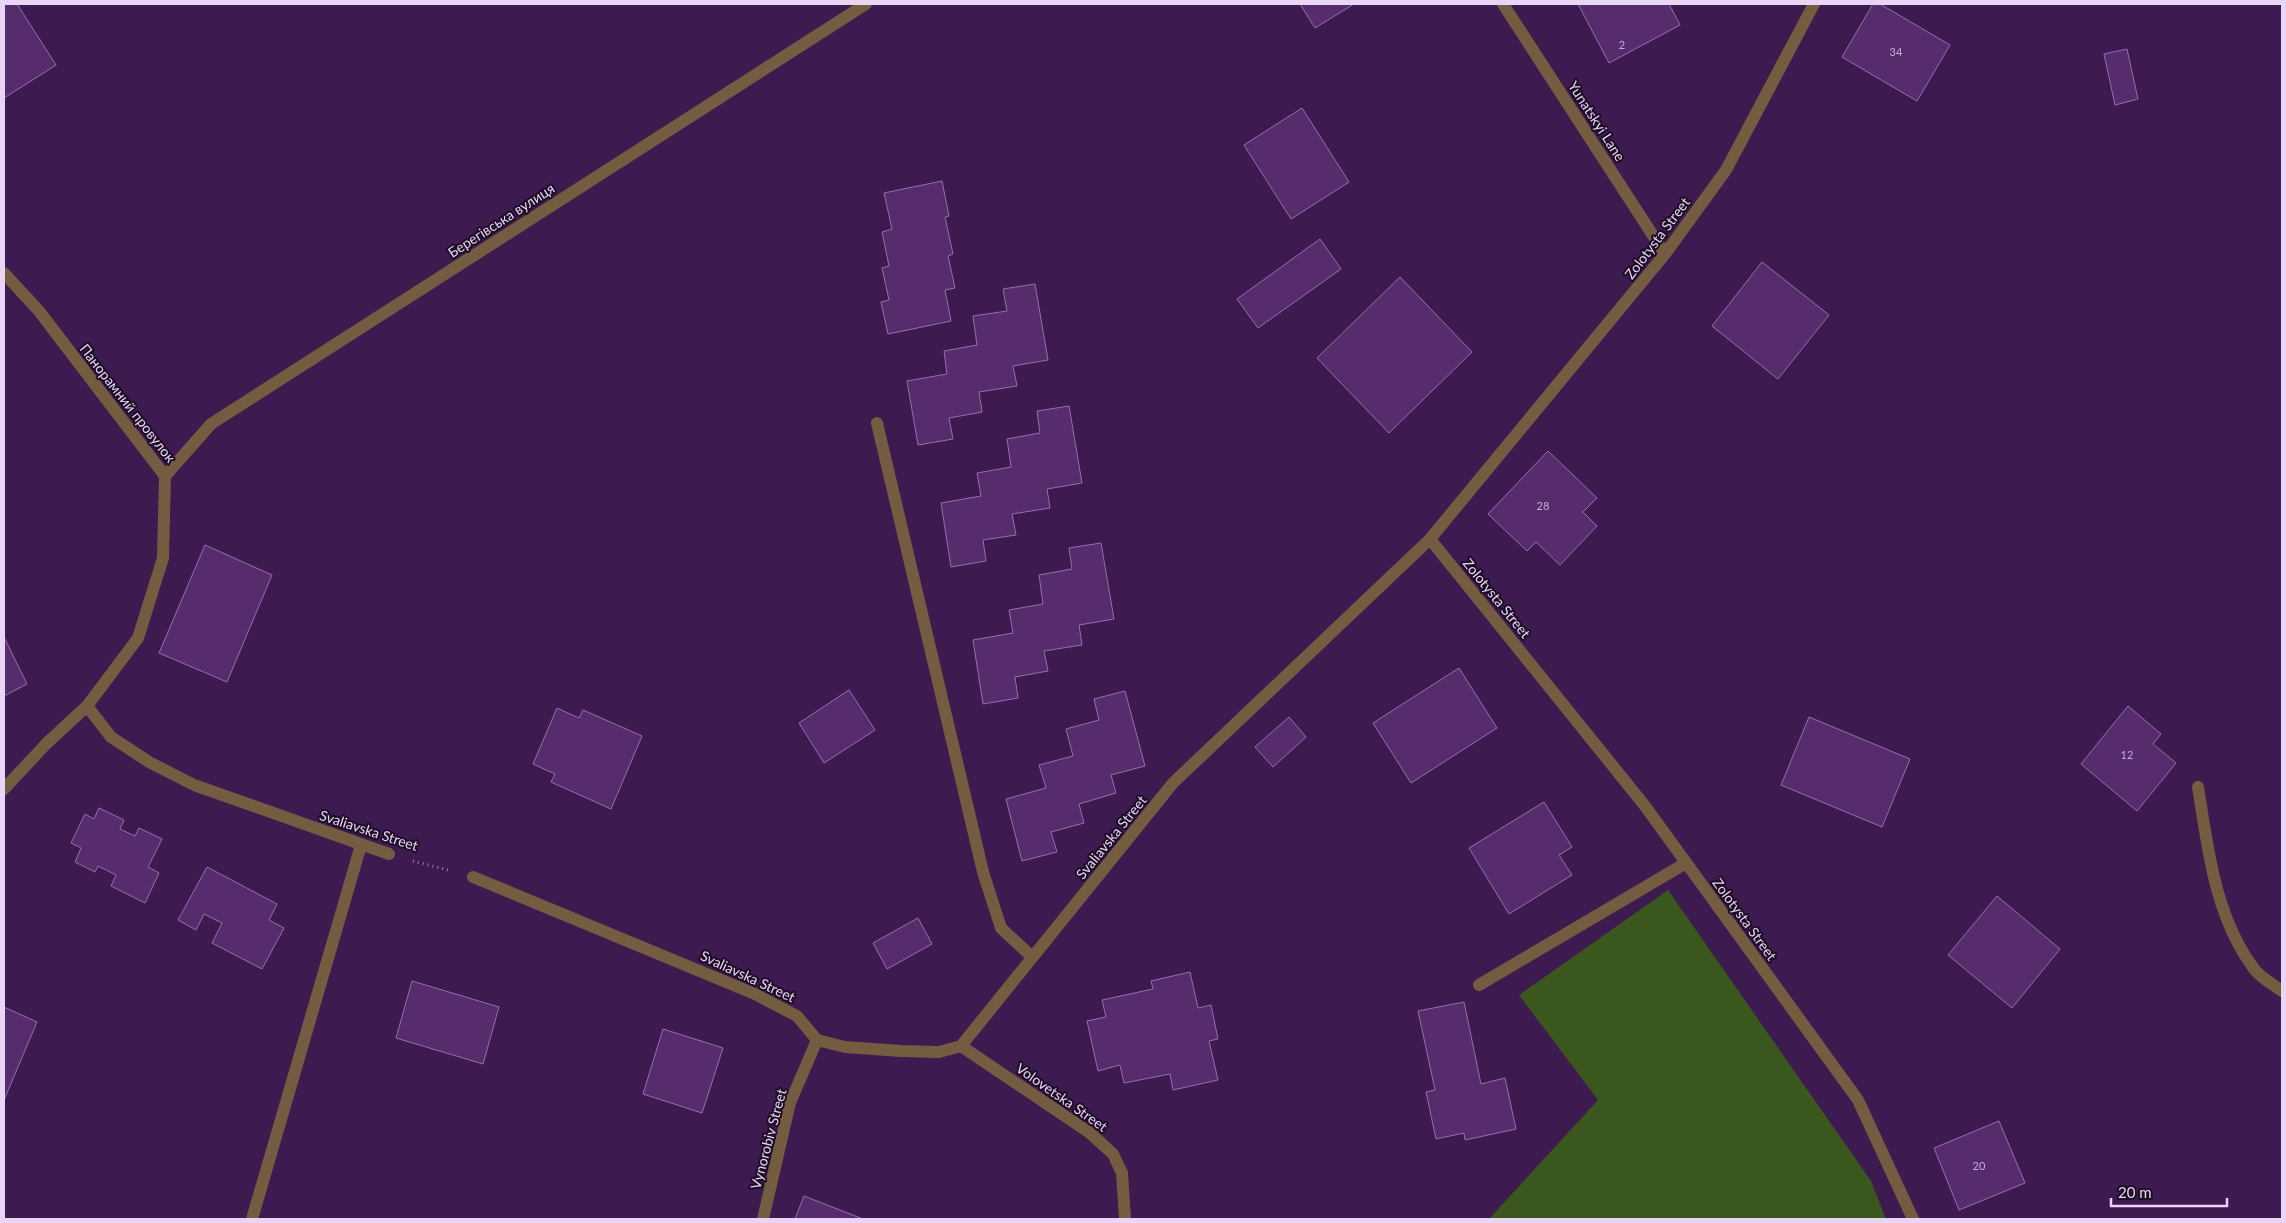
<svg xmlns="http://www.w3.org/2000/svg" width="2286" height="1223" viewBox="0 0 2286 1223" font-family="Lato,sans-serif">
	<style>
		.green { fill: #3a581e }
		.building { fill: #562c6d; stroke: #9570ac }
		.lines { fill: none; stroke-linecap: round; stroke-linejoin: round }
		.path { stroke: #997ea8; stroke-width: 3; stroke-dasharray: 1 4; stroke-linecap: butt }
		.minor { stroke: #735c3f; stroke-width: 12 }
		.labels { text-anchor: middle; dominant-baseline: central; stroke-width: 4; stroke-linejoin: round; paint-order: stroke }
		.number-label { font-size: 11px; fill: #c4abd4 }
		.street-label { font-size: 14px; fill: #e9d5f6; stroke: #1c0e25 }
	</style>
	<rect width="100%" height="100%" fill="#3d1a4f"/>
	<path class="green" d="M1668 890 1871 1181 1886 1219H1489L1598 1100 1519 995Z"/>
	<path class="building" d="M4 4H17L56 65 4 98Z
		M1300 4H1354L1315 28Z
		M1578 4H1669L1680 25 1609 63Z
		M1873 4H1880L1950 45 1917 101 1842 57Z
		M2127 49 2138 99 2115 105 2104 54Z
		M1302 108 1349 182 1291 219 1244 145Z
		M942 181 949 216 945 217 953 254 948 256 955 288 945 290 951 321 888 334 881 302 889 300 882 268 889 266 882 232 892 229 884 193Z
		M1320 239 1341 269 1258 328 1237 299Z
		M1762 262 1829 315 1778 379 1712 326Z
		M1400 277 1472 352 1389 433 1317 358Z
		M1035 284 1048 360 1013 366 1017 386 979 392 982 412 949 418 953 439 918 445 907 381 947 374 944 351 977 345 973 316 1007 311 1003 289Z
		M1069 406 1082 483 1047 489 1050 508 1012 514 1016 535 983 540 986 561 951 567 941 503 981 496 977 473 1011 467 1007 439 1040 433 1037 411Z
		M1548 451 1597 498 1583 512 1597 526 1560 565 1536 542 1527 551 1488 514Z
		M1101 543 1114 619 1079 625 1082 645 1044 651 1048 671 1015 677 1018 698 983 704 973 640 1013 633 1009 610 1043 604 1039 575 1072 569 1069 548Z
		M205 545 272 575 227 682 159 653Z
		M4 637 27 684 4 696Z
		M1459 668 1497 728 1411 783 1373 723Z
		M849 690 875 730 824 763 799 723Z
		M1125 691 1145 766 1111 775 1116 793 1079 804 1084 823 1051 832 1057 852 1022 861 1006 799 1046 788 1039 765 1073 756 1066 729 1099 720 1094 699Z
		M2128 706 2161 734 2153 744 2176 763 2137 811 2081 764Z
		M557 708 579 718 583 710 642 736 611 809 551 782 555 774 533 764Z
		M1289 717 1306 737 1273 767 1255 747Z
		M1809 717 1910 759 1882 827 1781 785Z
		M1544 802 1572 847 1559 855 1572 875 1509 914 1469 848Z
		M99 808 124 820 120 829 135 836 139 828 162 839 148 867 159 873 145 903 111 886 116 875 98 866 95 872 75 862 81 848 71 843 85 814 94 819Z
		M207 867 277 904 269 920 284 928 262 969 212 943 222 923 204 914 196 930 178 920Z
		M1997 896 2060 949 2012 1008 1948 955Z
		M918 918 932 944 887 969 873 943Z
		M1190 972 1198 1008 1211 1005 1218 1039 1209 1041 1218 1080 1173 1090 1170 1074 1124 1083 1120 1065 1098 1071 1087 1021 1106 1017 1102 1000 1153 989 1151 981Z
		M412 981 499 1007 483 1064 396 1038Z
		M1464 1002 1481 1084 1505 1078 1516 1129 1465 1140 1464 1133 1436 1139 1426 1092 1435 1090 1418 1011Z
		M4 1007 37 1022 4 1100Z
		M663 1029 723 1048 702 1113 643 1094Z
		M1999 1121 2025 1183 1959 1210 1934 1148Z
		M804 1196 863 1219H795Z"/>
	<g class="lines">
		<path class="path" d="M413 861 448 870"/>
		<path class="minor" d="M1503 4 1665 254
			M1814 4 1726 170 1665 254 1430 539 1645 806 1858 1100 1913 1219
			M4 273 39 311 165 476 163 558 138 638 87 706 46 744 4 789
			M877 423 983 872 1001 928 1032 957
			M165 476 211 424 866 4
			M87 706 111 737 149 762 194 785 389 854
			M2198 787C2208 849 2215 918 2255 970 2261 978 2274 985 2282 991
			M473 877 755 994 797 1016 817 1040 845 1047 901 1051 939 1052 961 1046 1173 783 1430 539
			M1479 985 1686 863
			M961 1046 1090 1133 1113 1154 1122 1173 1125 1219
			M252 1219 361 845
			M763 1219 790 1103 817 1040"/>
	</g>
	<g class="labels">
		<g class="number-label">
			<text x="1622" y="44">2</text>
			<text x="1896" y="51">34</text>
			<text x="1543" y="505">28</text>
			<text x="2127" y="754">12</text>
			<text x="1979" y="1165">20</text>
		</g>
		<g class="street-label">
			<text transform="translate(1597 121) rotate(57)">Yunatskyi Lane</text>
			<text transform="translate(501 220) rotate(-33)">Берегівська вулиця</text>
			<text transform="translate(1657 238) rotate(-53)">Zolotysta Street</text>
			<text transform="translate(128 403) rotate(52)">Панорамний провулок</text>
			<text transform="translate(1497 598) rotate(51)">Zolotysta Street</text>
			<text transform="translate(369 830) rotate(18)">Svaliavska Street</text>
			<text transform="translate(1111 837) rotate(-51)">Svaliavska Street</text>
			<text transform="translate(1745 919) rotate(54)">Zolotysta Street</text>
			<text transform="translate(748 976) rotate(25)">Svaliavska Street</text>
			<text transform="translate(1062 1097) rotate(35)">Volovetska Street</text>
			<text transform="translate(768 1139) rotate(-75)">Vynorobiv Street</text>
		</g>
	</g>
	<rect width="2286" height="1223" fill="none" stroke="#e9d5f6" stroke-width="10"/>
	<path d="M2111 1198v8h116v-8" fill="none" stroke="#e9d5f6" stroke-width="2.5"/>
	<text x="2118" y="1198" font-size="15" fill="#e9d5f6" stroke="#1c0e25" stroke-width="4" paint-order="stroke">20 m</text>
</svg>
